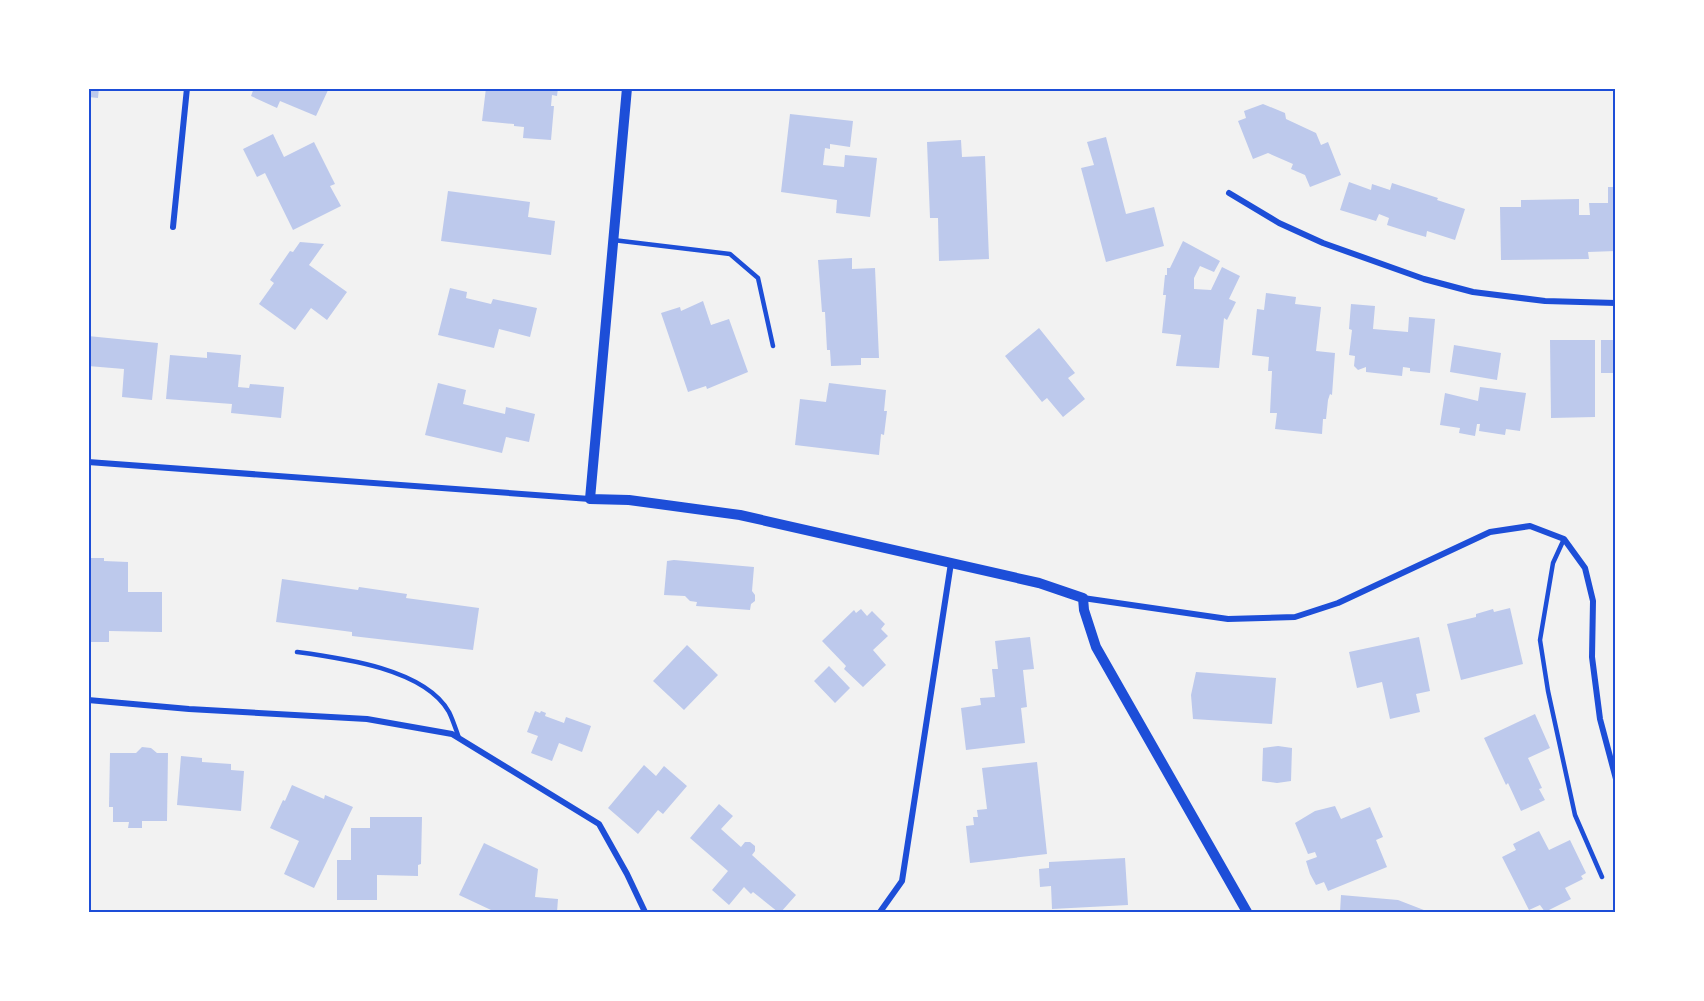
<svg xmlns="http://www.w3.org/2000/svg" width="1704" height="1001" viewBox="0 0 1704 1001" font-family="'Varela Round',sans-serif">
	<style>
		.building { fill: #bdc9ec }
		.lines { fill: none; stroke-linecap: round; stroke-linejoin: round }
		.service { stroke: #1d4ed8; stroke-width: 4.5 }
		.minor { stroke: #1d4ed8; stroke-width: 6 }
		.tertiary { stroke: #1d4ed8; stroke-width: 10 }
		.neatline { fill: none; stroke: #1d4ed8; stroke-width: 2 }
	</style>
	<rect width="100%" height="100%" fill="#f2f2f2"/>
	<path class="building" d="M88 88H99L98 98 88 97Z
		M254 88H329L316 116 280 101 277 108 251 96Z
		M486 88H558L557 96 552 95 551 106H554L551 140 523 138 524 127 514 126V124L482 121Z
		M1263 104 1285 113 1286 119 1316 133 1321 145 1328 142 1341 175 1310 187 1305 175 1291 169 1293 164 1268 153 1253 159 1238 121 1246 118 1244 111Z
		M790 114 853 121 850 147 830 144V149L825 148 823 165 844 167 845 155 877 158 870 217 836 213 837 200 781 192Z
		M273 134 284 157 314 142 335 184 330 186 341 206 293 230 265 173 257 177 243 149Z
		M1106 137 1126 214 1154 207 1164 246 1106 262 1081 168 1094 165 1087 142Z
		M961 140 962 157 985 156 989 259 939 261 938 218H930L927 142Z
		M1349 182 1371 190 1372 184 1390 190 1392 183 1438 198 1437 200 1465 209 1455 240 1427 231 1426 237 1409 232 1387 225 1389 218 1379 214 1376 221 1340 210Z
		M1608 187H1616V251L1588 252 1589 259 1501 260 1500 207H1521V200L1579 199V215H1590L1589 203H1608Z
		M448 191 530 202 528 217 555 221 551 255 441 241Z
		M1183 241 1220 261 1214 272 1200 266 1194 278V289L1211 290 1222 267 1240 276 1229 299 1236 302 1227 320 1224 318 1219 368 1176 366 1181 335 1162 333 1166 295H1163L1165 275H1167V268H1170Z
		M300 242 324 244 309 265 347 292 327 320 311 308 295 330 259 304 274 283 270 280 290 251 293 252Z
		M852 258V269L875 268 879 358H861V365L831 366 830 350H827L825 312H822L818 260Z
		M450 288 467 292 466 298 491 304 493 299 537 308 530 337 499 329 494 348 438 335Z
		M1266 293 1296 297 1295 304 1321 307 1316 351 1335 353 1332 395 1330 394 1328 400 1326 419H1323L1322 434 1275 429 1277 413H1270L1272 371H1268L1269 357 1252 355 1257 309 1264 310Z
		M703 301 711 325 729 319 748 372 707 389 706 386 688 392 661 313 680 307 681 311Z
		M1351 304 1375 306 1373 329 1408 332 1409 317 1435 319 1430 373 1410 371V368L1403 367 1402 376 1366 372V367L1358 370 1354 366 1355 356 1349 355 1352 330 1349 329Z
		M1039 328 1075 373 1068 378 1085 399 1063 417 1047 398 1042 402 1005 356Z
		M88 336 158 343 152 400 122 397 124 369 88 366Z
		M1550 340H1595V417L1551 418Z
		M1601 340H1616V373H1601Z
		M1454 345 1501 353 1497 380 1450 372Z
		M207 352 241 355 238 387 249 388 250 384 284 387 281 418 231 413 232 404 166 399 170 355 207 358Z
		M438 383 466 390 463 404 505 414 506 407 535 414 529 442 506 437 502 453 425 435Z
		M829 383 886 390 884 411H887L884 435 881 434 879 455 795 445 800 399 826 402Z
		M1480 387 1526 393 1520 431 1506 429 1505 435 1479 431 1480 424H1477L1475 436 1459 433 1460 428 1440 425 1445 393 1478 401Z
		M88 558H104V561L128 562V592H162V632L109 631V642H88Z
		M674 560 754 567 752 591 755 595V601L751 604 750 610 696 606 697 602 690 601 685 596 664 595 667 561Z
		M282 579 358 590 359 587 407 594 406 598 479 608 473 650 352 636V632L276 622Z
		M1510 608 1523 664 1461 680 1447 624 1476 617V614L1493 609 1494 612Z
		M861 609 867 616 872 611 885 624 881 629 888 636 873 650 886 665 863 687 844 669 846 666 822 641 854 610 856 613Z
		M1030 637 1034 669 1023 670 1027 707 1021 708 1025 743 966 750 961 708 981 705 980 698 995 697 992 669H998L995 641Z
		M1419 637 1430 691 1416 694 1420 712 1390 719 1382 682 1357 688 1349 652Z
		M687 645 718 675 684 710 653 681Z
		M829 666 850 688 835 703 814 681Z
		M1196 672 1276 678 1272 724 1193 719 1191 695Z
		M535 711 540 713 541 711 546 713 545 716 564 723 566 717 591 726 582 752 559 743 552 761 531 753 538 736 527 732Z
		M1535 714 1550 748 1528 758 1542 788 1539 789 1545 800 1521 811 1508 783 1506 785 1484 738Z
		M1278 746 1292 748 1291 781 1277 783 1262 781 1263 748Z
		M142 747 151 748 157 753H168L167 821H142V828H128L129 822H113V807H109L110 753H136Z
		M181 756 202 758V762L231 764V770L244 771 241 811 177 805Z
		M1037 762 1047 854 970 863 966 826 974 825 973 817H978L977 810 987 809 982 768Z
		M644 765 656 776 664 766 687 786 663 814 658 810 638 834 608 808Z
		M292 785 324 799 325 795 353 807 314 888 284 874 299 841 270 828 283 800 285 801Z
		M719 804 733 816 721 829 741 847 745 842H750L755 846V851L752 855 796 895 781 912H778L753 892 751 894 744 887 729 905 712 890 728 871 690 838Z
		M1335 806 1341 819 1370 807 1383 837 1376 840 1387 867 1328 891 1324 882 1316 885 1310 874 1306 861 1317 857 1315 852 1308 854 1295 823 1315 811Z
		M370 817H422L421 864 418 865V876L377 875V900H337V860H351V828H370Z
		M1539 831 1549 850 1570 840 1586 873 1581 876 1583 879 1565 888 1571 899 1545 912 1540 905 1529 910 1502 857 1516 850 1513 844Z
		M484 843 538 869 535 897 558 899 557 912H491V910L459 895Z
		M1125 858 1128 905 1052 909 1051 886 1040 887 1039 869 1049 868V862Z
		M1341 895 1398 900 1429 912H1340Z"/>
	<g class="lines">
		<path class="service" d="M613 240 730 254 758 278 773 346
			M1564 539 1553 563 1540 640 1548 691 1575 815 1602 877
			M297 652C342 658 425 669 449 712 453 720 456 730 459 738"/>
		<path class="minor" d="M1229 193 1279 223 1323 243 1424 279 1473 292 1545 301 1616 303
			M173 227 187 88
			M88 462 590 499
			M1083 598 1228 619 1295 617 1338 603 1490 532 1530 526 1564 539 1585 568 1593 601 1592 657 1600 719 1616 779
			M88 700 189 709 367 719 452 734 599 824 627 874 645 912
			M880 912 902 881 951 563"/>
		<path class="tertiary" d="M627 88 590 499 629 500 740 515 1039 583 1083 598 1084 610 1096 647 1247 912"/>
	</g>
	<rect width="1704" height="1001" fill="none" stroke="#ffffff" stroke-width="180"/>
	<rect x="90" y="90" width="1524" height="821" class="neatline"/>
</svg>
